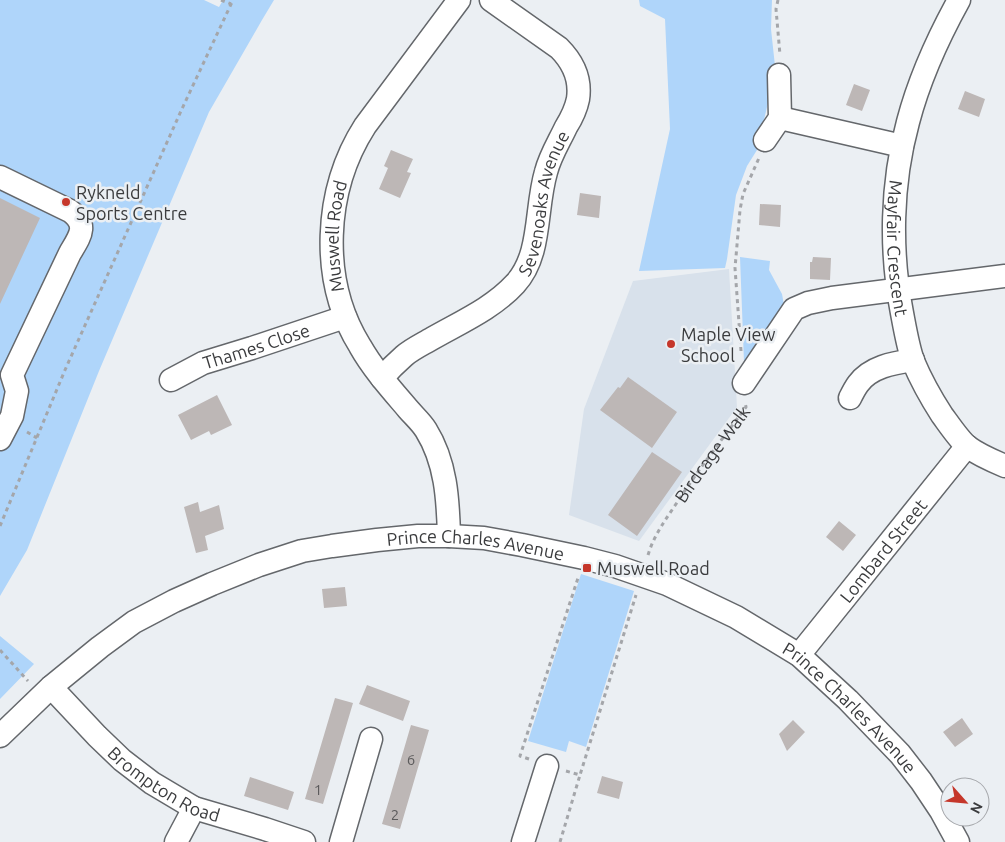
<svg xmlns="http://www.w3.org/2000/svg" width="1005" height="842" viewBox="0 0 1005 842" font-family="Ubuntu,sans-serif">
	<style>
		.built { fill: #d8e1eb }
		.green { fill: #afd5fa }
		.building { fill: #bdb7b6 }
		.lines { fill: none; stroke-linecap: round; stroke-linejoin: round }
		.minor-casing { stroke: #64676b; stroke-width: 25 }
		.path { stroke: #a4a6aa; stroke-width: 3; stroke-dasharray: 4 4; stroke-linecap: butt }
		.minor { stroke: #fff; stroke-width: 22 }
		.poi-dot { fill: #c5372b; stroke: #ebeff3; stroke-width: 2 }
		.labels { text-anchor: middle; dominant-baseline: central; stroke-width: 5; stroke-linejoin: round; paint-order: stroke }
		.number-label { font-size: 15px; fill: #5c5b5c }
		.poi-label { font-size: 18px; fill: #3b3c3e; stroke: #ebeff3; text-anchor: start }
		.street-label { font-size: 18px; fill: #3b3c3e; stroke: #ebeff3 }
	</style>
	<rect width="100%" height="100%" fill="#ebeff3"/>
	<path class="built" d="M729 269 737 407 639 541 569 515 584 409 633 281Z"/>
	<path class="green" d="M0 0H204L219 7 223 0H274L262 20 209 112 99 371 27 550 0 596Z
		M639 0H772L771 29 775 66 773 81 757 150 747 166 736 195 727 259 725 268 639 271 670 129 665 19 640 6Z
		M740 257 770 261 769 270 782 294 784 305 744 362Z
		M581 574 634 591 586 747 569 741 566 752 528 741Z
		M0 636 34 664 0 699Z"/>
	<path class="building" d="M854 84 870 90 862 111 846 105Z
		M965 91 985 99 979 117 958 109Z
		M391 150 413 159 407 172 411 173 400 198 379 189 388 168 384 166Z
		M580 193 601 196 599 218 577 215Z
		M0 198 40 218 0 304Z
		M760 204 781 205 780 227 759 225Z
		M813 257 831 258 830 280 810 279V262H812Z
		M628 377 677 412 652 448 600 410 618 387 620 388Z
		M217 395 232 425 211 435 209 431 191 440 178 415Z
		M652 452 682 472 637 536 608 515Z
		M198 502 200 512 219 505 224 529 205 536 208 550 196 553 184 507Z
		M839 521 856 535 843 551 826 537Z
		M345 587 347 606 324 608 322 589Z
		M367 685 410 701 403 721 359 704Z
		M335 698 353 703 323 804 305 799Z
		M962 718 973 734 955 747 943 732Z
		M793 720 805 732 787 751 779 734Z
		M411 725 429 730 400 829 382 824Z
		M602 776 623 782 619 799 597 793Z
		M250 777 294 792 288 810 244 796Z"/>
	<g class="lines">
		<g class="minor-casing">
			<g id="minor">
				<path id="s2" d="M959 0C938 38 919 80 908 122 891 184 890 251 902 313 905 329 908 347 913 361 921 380 931 398 942 415 948 423 960 441 968 447 979 455 993 461 1005 466"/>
				<path d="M780 118 902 146"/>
				<path d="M765 140 780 118 779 75"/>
				<path d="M0 177 70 211C89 225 80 236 70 253L12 375 17 391 12 416 0 439"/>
				<path id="s3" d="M382 378C389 370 396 363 404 356 412 349 423 344 433 338 461 322 493 308 515 284 542 255 535 209 546 172 550 156 559 142 566 127 571 119 576 109 578 99 581 79 573 62 559 48L491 0"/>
				<path id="s4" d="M171 380 203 363 252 348 345 317"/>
				<path d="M744 383 794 309 808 303 832 298 1005 276"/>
				<path d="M850 398C852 394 855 388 858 384 870 367 893 363 913 360"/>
				<path id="s5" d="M449 536C448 499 446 462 426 430 421 422 414 416 408 409 391 389 373 369 360 346 319 280 324 190 365 126L459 0"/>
				<path id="s6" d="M799 655 967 446"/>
				<path id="s7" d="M51 687 97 736 122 760 152 783 194 808 265 829 304 842"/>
				<path id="s8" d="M0 736 51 687 100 647 134 622 174 601 212 584 259 565 302 551 332 546 377 540 418 536H449L484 538 522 545 584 558 615 566 667 584 736 617 799 655 848 700 900 754 921 781 941 811 958 842"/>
				<path d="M176 842 194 808"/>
				<path d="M341 842 371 739"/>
				<path d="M523 842 547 766"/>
			</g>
		</g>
		<g class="path">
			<path d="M221 0 231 4"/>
			<path d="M778 0 776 9 780 55"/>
			<path d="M741 351 735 268 740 210 743 194 759 158"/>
			<path d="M27 432 37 438"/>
			<path d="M0 526 65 370 181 111 233 0"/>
			<path id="s1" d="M648 555C654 535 666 519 678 501 699 469 723 438 746 407L745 402"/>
			<path d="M0 650 28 681"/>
			<path d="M529 759 520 756 578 578"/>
			<path d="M566 771 580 775 636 595"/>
			<path d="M560 842 580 775"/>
		</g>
		<use href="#minor" class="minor"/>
	</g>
	<g class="poi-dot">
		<circle cx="66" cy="202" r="5"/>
		<circle cx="671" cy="344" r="5"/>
		<rect x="582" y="563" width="10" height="10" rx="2.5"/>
	</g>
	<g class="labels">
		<g class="number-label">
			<text x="411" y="759">6</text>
			<text x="318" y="789">1</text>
			<text x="395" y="814">2</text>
		</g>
		<g class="poi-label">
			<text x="76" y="192">Rykneld<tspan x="76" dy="21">Sports Centre</tspan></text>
			<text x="681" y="334">Maple View<tspan x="681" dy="21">School</tspan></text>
			<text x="597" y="568">Muswell Road</text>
		</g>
		<g class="street-label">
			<text stroke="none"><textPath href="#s3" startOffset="251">Sevenoaks Avenue</textPath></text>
			<text stroke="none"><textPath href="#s5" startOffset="332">Muswell Road</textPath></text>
			<text stroke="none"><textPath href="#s2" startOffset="260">Mayfair Crescent</textPath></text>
			<text stroke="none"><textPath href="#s4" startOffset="92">Thames Close</textPath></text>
			<text stroke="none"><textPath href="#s1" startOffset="120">Birdcage Walk</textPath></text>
			<text stroke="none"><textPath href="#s8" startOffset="534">Prince Charles Avenue</textPath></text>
			<text stroke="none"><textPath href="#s6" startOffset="134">Lombard Street</textPath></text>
			<text stroke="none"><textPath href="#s8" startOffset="954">Prince Charles Avenue</textPath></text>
			<text stroke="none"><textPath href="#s7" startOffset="151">Brompton Road</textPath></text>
		</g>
	</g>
	<g transform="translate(965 802) rotate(117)"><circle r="24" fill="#ebeff3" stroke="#a5a7ab"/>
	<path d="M0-4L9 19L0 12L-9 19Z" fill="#c5372b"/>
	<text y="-8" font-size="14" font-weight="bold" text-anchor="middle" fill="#3b3c3e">N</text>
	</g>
</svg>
